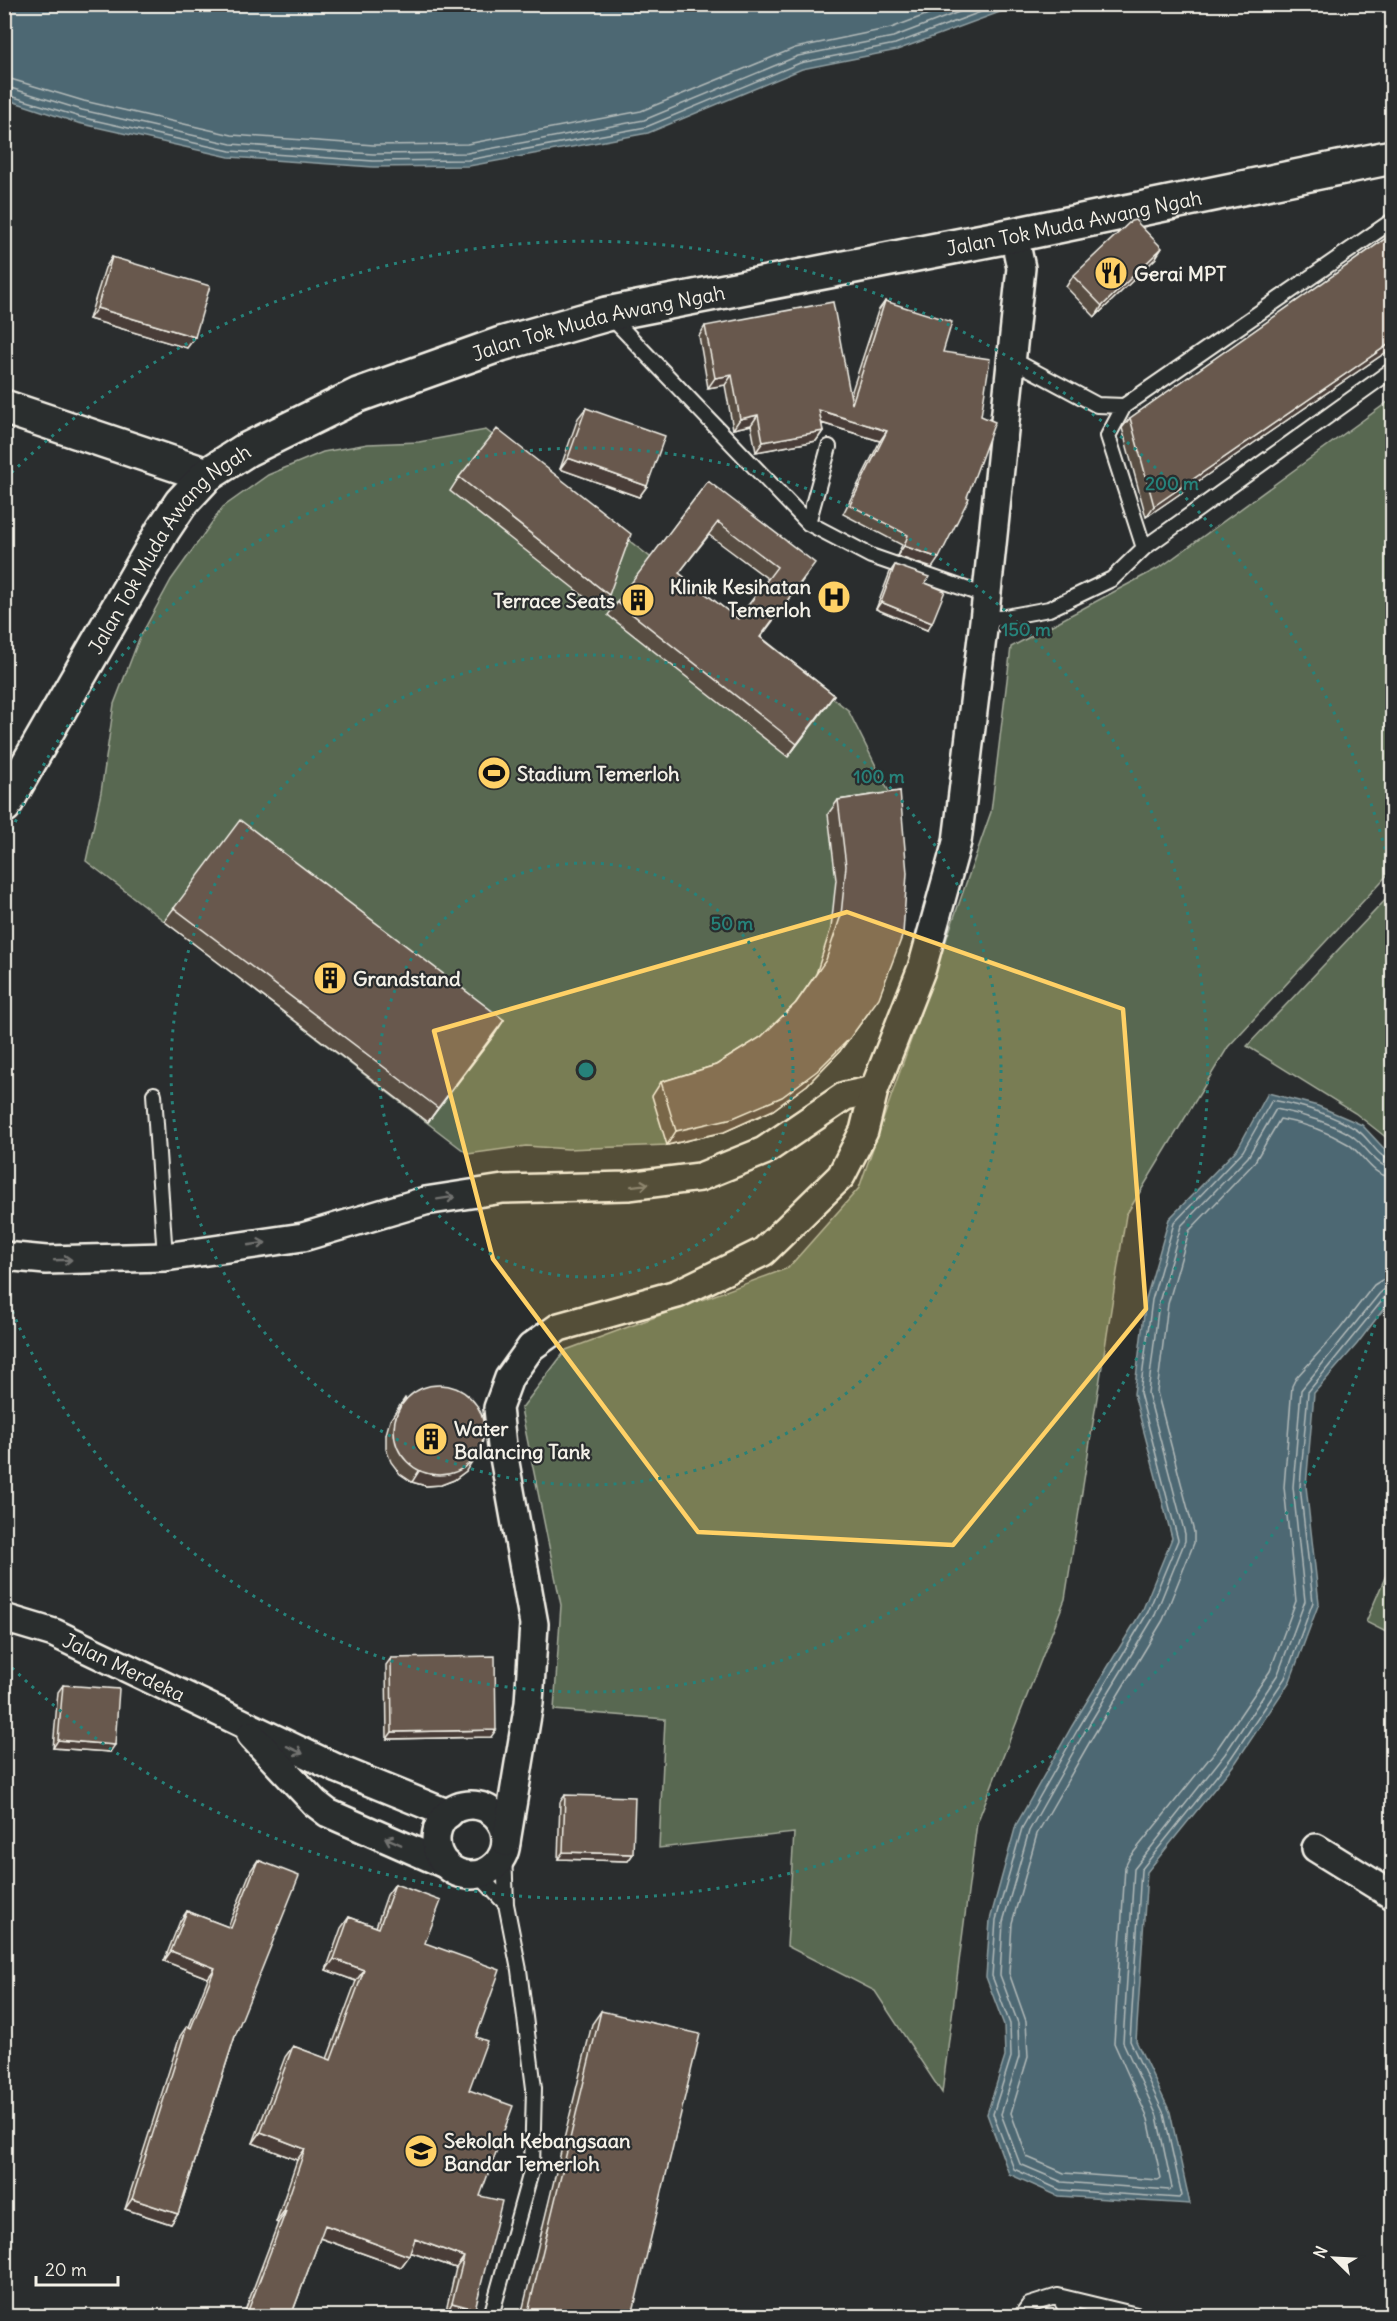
<svg xmlns="http://www.w3.org/2000/svg" width="1397" height="2321" viewBox="0 0 1397 2321" font-family="Delius,sans-serif">
	<style>
		.green { fill: #596851; stroke: #a6ac9c; stroke-width: 1.5 }
		.water { fill: #4e6873; stroke: #909fa2; stroke-width: 1.5 }
		.lines { fill: none; stroke-linecap: round; stroke-linejoin: round }
		.shore { stroke: #b2bab9; stroke-width: 1.5 }
		.service-casing { stroke: #f4f1e8; stroke-width: 18 }
		.minor-casing { stroke: #f4f1e8; stroke-width: 32 }
		.tertiary-casing { stroke: #f4f1e8; stroke-width: 38 }
		.secondary-casing { stroke: #f4f1e8; stroke-width: 38 }
		.service { stroke: #2a2d2e; stroke-width: 14 }
		.minor { stroke: #2a2d2e; stroke-width: 27 }
		.tertiary { stroke: #2a2d2e; stroke-width: 33 }
		.secondary { stroke: #2a2d2e; stroke-width: 33 }
		.wall { fill: #594d43; stroke: #f4f1e8; stroke-width: 1.5; fill-rule: evenodd }
		.shaded-wall { fill: #483e37; stroke: #f4f1e8; stroke-width: 1.5 }
		.building { fill: #67594e; stroke: #f4f1e8; stroke-width: 1.5; fill-rule: evenodd }
		.oneway { stroke: #71726f }
		.marked { fill: #ffd166; fill-opacity: 0.2; stroke: #ffd166; stroke-width: 4.5; stroke-linejoin: round }
		.ring { fill: none; stroke: #26827a; stroke-width: 3; stroke-dasharray: 3 6 }
		.labels { text-anchor: middle; dominant-baseline: central; stroke-width: 4.5; stroke-linejoin: round; paint-order: stroke }
		.street-label { font-size: 20px; fill: #f4f1e8; stroke: #2a2d2e }
		.poi-label { font-size: 20px; font-weight: bold; fill: #f4f1e8; stroke: #2a2d2e; text-anchor: start }
		.centre { fill: #26827a; stroke: #2a2d2e; stroke-width: 3 }
		.ring-label { font-size: 18px; text-anchor: middle; font-weight: bold; fill: #26827a; stroke: #2a2d2e; stroke-width: 4.5; stroke-linejoin: round; paint-order: stroke }
	</style>
	<rect width="100%" height="100%" fill="#2a2d2e"/>
	<filter id="ink" filterUnits="userSpaceOnUse"><feTurbulence type="fractalNoise" baseFrequency=".0167" numOctaves="2"/><feDisplacementMap in="SourceGraphic" scale="12" xChannelSelector="R" yChannelSelector="G"/><feConvolveMatrix kernelMatrix="1 2 1 2 8 2 1 2 1" color-interpolation-filters="sRGB"/></filter>
	<g filter="url(#ink)">
		<path class="green" d="M1392 399V870L1228 1047 1126 1215 1065 1599 977 1823 942 2093 875 1991 787 1946 794 1833 659 1848 665 1719 554 1710 561 1605 521 1409 566 1350 788 1268 859 1188 991 812 1011 647 1162 566Z
			M486 430 848 710 889 792 898 887 869 1012 840 1051 807 1085 667 1145 568 1149 526 1146 468 1154 86 861 101 792 114 704 139 639 171 580 223 507 268 475 323 452 368 444 419 442Z
			M1392 893V1142L1355 1113 1247 1046Z
			M1392 1561V1635L1366 1622Z"/>
		<path class="water" d="M5 4H1019V5L897 50 802 69 648 133 469 166 373 167 229 157 78 123 5 99Z
			M1268 1093 1318 1106 1362 1125 1392 1157V1298L1357 1344 1314 1393 1306 1486 1319 1603 1290 1681 1236 1762 1147 1872 1136 2041 1170 2112 1190 2204 1058 2196 1009 2174 987 2114 1005 2057 1004 2025 986 1977 990 1920 1016 1825 1072 1726 1143 1609 1172 1538 1134 1394 1146 1299 1169 1219 1238 1148Z"/>
		<g class="lines">
			<path class="shore" d="M4 77 84 101 232 135 374 145 467 144 641 111 795 48 891 28 955 4
				M4 86 82 110 231 144 373 154 467 153 644 120 798 56 893 37 980 4
				M4 94 80 117 230 151 373 161 468 160 646 127 800 63 895 44 1002 4
				M1392 1160C1378 1159 1369 1137 1357 1130 1333 1115 1300 1105 1272 1100L1243 1151 1174 1223 1152 1300 1140 1393 1178 1540 1148 1612 1078 1729 1022 1828 996 1920 992 1976 1010 2024 1011 2057 993 2114 1014 2169 1060 2190 1179 2198 1182 2196 1164 2114 1130 2041 1141 1870 1231 1758 1285 1678 1313 1602 1300 1486 1308 1392 1385 1297 1392 1295
				M1392 1168C1377 1167 1367 1148 1356 1139 1341 1125 1296 1113 1276 1109L1248 1157 1181 1226 1159 1302 1148 1393 1185 1534V1541L1155 1615 1084 1733 1029 1831 1003 1922 1000 1975 1018 2023 1019 2057 1001 2114 1020 2164 1062 2182 1169 2190 1172 2188 1157 2116 1123 2042 1134 1869 1225 1754 1278 1674 1305 1601 1293 1487 1301 1390 1380 1293 1386 1288 1392 1287
				M1392 1177C1371 1176 1364 1154 1348 1144 1328 1132 1303 1123 1280 1119L1254 1163 1189 1231 1168 1304 1157 1392 1194 1532V1543L1163 1620 1092 1738 1037 1834 1012 1923 1009 1973 1026 2021 1028 2057 1011 2113 1027 2157 1064 2173 1158 2180 1161 2178 1148 2119 1114 2043 1125 1867 1130 1857 1217 1749 1270 1671 1296 1601 1284 1487 1292 1386 1296 1378 1340 1329 1374 1285 1382 1280 1392 1278"/>
			<g class="service-casing">
				<path id="service" d="M1392 221 1124 406 1108 436 1144 548 1392 370
					M609 315 808 523 871 556 986 596
					M1011 359 1097 405 1124 406
					M808 523 829 447
					M984 621 1049 609 1112 579 1144 548
					M154 1094 165 1257
					M478 1874 506 1904
					M1058 2296 1071 2316
					M491 2316 532 2168 534 2088 519 1970 506 1904 504 1853
					M1021 2316 1029 2305 1058 2296 1141 2316"/>
			</g>
			<g class="minor-casing">
				<g id="minor">
					<path d="M4 1256 46 1260 165 1257 303 1237 425 1201 503 1189 628 1186 700 1177 764 1151 845 1096 874 1090"/>
					<path id="s1" d="M4 1618 54 1633 338 1769 449 1814"/>
					<path d="M251 1735 315 1803 328 1813 447 1865"/>
					<circle cx="471" cy="1840" r="35"/>
					<path d="M506 1842 529 1703 534 1624 502 1446 498 1408 509 1378 531 1347 559 1327 677 1294 763 1252 841 1176 864 1131 874 1090 922 968 957 842 984 621 1021 268 1014 235"/>
					<path d="M1316 1848 1392 1895"/>
				</g>
			</g>
			<g class="tertiary-casing">
				<path id="tertiary" d="M4 407 207 475"/>
			</g>
			<g class="secondary-casing">
				<g id="secondary">
					<path id="s2" d="M4 806 163 530 181 503 207 475 246 450 358 395 501 344 607 314 1014 235 1392 157"/>
				</g>
			</g>
			<use href="#service" class="service"/>
			<use href="#minor" class="minor"/>
			<use href="#tertiary" class="tertiary"/>
			<use href="#secondary" class="secondary"/>
		</g>
		<path class="wall" d="M1392 234V348L1146 517 1122 428 1130 418Z
			M112 257 195 337 187 348 89 319 105 268Z
			M1155 259 1095 317 1066 287 1073 276Z
			M885 301 943 352 932 568 897 556 902 545 843 514 880 441 821 423 823 431 816 441 756 452 751 425 733 429 725 385 708 388 699 336 705 326 850 397 878 311Z
			M586 408 647 486 639 497 560 469 578 418Z
			M459 477 609 595 600 609 450 491Z
			M708 481 806 576 761 637 834 695 788 757 608 615ZM709 535 768 579 738 619 679 573Z
			M895 565 927 630 876 609 890 572Z
			M900 791 840 1051 807 1085 773 1110 724 1132 667 1145 652 1096 661 1082 716 1065 761 1037 795 1004 816 974 831 928 836 880 828 814 838 800Z
			M174 908 504 1020 428 1122 164 921Z
			M405 1398 466 1471 454 1480 441 1485 426 1486 412 1482 400 1474 391 1462 386 1449V1434L390 1420Z
			M391 1658 491 1737 387 1739 386 1665Z
			M63 1685 110 1752 53 1748 58 1692Z
			M565 1795 633 1854 628 1861 558 1859 560 1802Z
			M258 1860 235 2036 178 2214 171 2224 125 2209 180 2036 187 2026 189 2027 208 1978 164 1961 180 1921 187 1911 228 1927 251 1870Z
			M395 1884 425 1943 476 2037 469 2090 480 2196 475 2309 445 2315 456 2268 410 2252 409 2256 401 2267 320 2238 291 2316H243L278 2223 276 2222 297 2160 253 2143 285 2057 293 2046 327 2059 356 1981 326 1970 341 1928 349 1917 376 1927 387 1895Z
			M601 2011 632 2316H521L592 2024Z"/>
		<path class="shaded-wall" d="M1162 248 1155 259 1095 317 1102 306Z
			M97 308 195 337 187 348 89 319Z
			M1392 342V348L1146 517 1154 506Z
			M732 375 725 385 708 388 715 378Z
			M819 410 887 431 880 441 812 420Z
			M758 415 751 425 733 429 740 419Z
			M823 431 816 441 756 452 763 442Z
			M568 458 647 486 639 497 560 469Z
			M904 546 939 558 932 568 897 556Z
			M881 602 932 623 927 630 876 609Z
			M834 695 825 708 788 757 797 744Z
			M869 1012 840 1051 807 1085 773 1110 724 1132 667 1145 676 1131Z
			M504 1020 495 1034 428 1122 438 1108Z
			M473 1460 466 1471 454 1480 441 1485 426 1486 412 1482 419 1471Z
			M496 1730 491 1737 387 1739 392 1732Z
			M58 1740 115 1745 110 1752 53 1748Z
			M563 1852 633 1854 628 1861 558 1859Z
			M171 1951 215 1968 208 1978 164 1961Z
			M334 1959 364 1970 356 1981 326 1970Z
			M261 2132 305 2149 297 2160 253 2143Z
			M132 2199 178 2214 171 2224 125 2209Z
			M284 2211H286L278 2223 276 2222Z
			M325 2225 409 2256 401 2267 317 2237Z
			M415 2239 464 2257 456 2268 407 2251Z
			M452 2303 475 2309 469 2316H451L445 2315Z"/>
		<path class="building" d="M1135 220 1162 248 1102 306 1073 276 1131 221Z
			M1392 234V342L1154 506 1130 418Z
			M112 257 210 286 195 337 97 308Z
			M885 301 952 322 943 352 990 359 981 416 995 422 967 497 969 498 939 558 904 546 908 535 850 505 887 431 819 410 823 431 763 442 758 415 740 419 732 375 715 378 705 326 833 302 852 404Z
			M586 408 665 436 647 486 568 458Z
			M497 429 631 534 609 595 459 477Z
			M708 481 815 563 760 637 834 695 797 744 617 602ZM718 522 777 567 738 619 679 573Z
			M895 565 929 577 925 583 945 591 932 623 881 602Z
			M900 791 907 873 903 934 879 998 850 1038 817 1071 782 1097 733 1118 676 1131 661 1082 716 1065 761 1037 796 1003 826 960 841 915 846 866 838 800Z
			M240 820 504 1020 438 1108 174 908Z
			M394 1430a45 45 0 1 1 90 0a45 45 0 1 1-90 0Z
			M495 1656 496 1730 392 1732 391 1658Z
			M63 1685 119 1689 115 1745 58 1740Z
			M565 1795 635 1797 633 1854 563 1852Z
			M258 1860 299 1876 235 2036 178 2214 132 2199 187 2026 191 2028 215 1968 171 1951 187 1911 231 1928Z
			M395 1884 441 1901 425 1943 500 1970 476 2037 487 2041 469 2090 513 2106 480 2196 502 2201 475 2309 452 2303 464 2257 415 2239 409 2256 325 2225 291 2316H246L286 2211H284L305 2149 261 2132 293 2046 331 2060 364 1970 334 1959 349 1917 379 1928Z
			M601 2011 700 2034 632 2316H527Z"/>
		<defs><path id="oneway-shaft" d="M-6 0H5M1.5-3L5.5 0L1.5 3" fill="none" stroke-width="1.6" stroke-linecap="round" stroke-linejoin="round" transform="scale(1.5)"/></defs>
		<g class="oneway">
			<use href="#oneway-shaft" transform="translate(640 1185) rotate(-7)"/>
			<use href="#oneway-shaft" transform="translate(446 1198) rotate(-9)"/>
			<use href="#oneway-shaft" transform="translate(257 1244) rotate(-8)"/>
			<use href="#oneway-shaft" transform="translate(63 1260) rotate(-2)"/>
			<use href="#oneway-shaft" transform="translate(295 1750) rotate(25)"/>
			<use href="#oneway-shaft" transform="translate(393 1841) rotate(-156)"/>
		</g>
	</g>
	<path class="marked" d="M847 912 1123 1009 1146 1309 953 1545 698 1532 493 1259 434 1031Z"/>
	<g class="ring">
		<circle cx="586" cy="1070" r="207"/>
		<circle cx="586" cy="1070" r="415"/>
		<path d="M5 847A622 622 0 1 1 5 1293"/>
		<path d="M1392 1264A829 829 0 0 1 5 1661M5 479A829 829 0 0 1 1392 876"/>
	</g>
	<defs>
		<g id="restaurant-disc" transform="scale(1.725)"><circle r="9.5" fill="#ffd166" stroke="#2a2d2e"/><path d="M-5-6h1v4h1v-4h1v4h1v-4h1v5L-1.5 .5V6h-2V.5L-5-1ZM5-6V6H3V1.5H1.5Q1.5-4 5-6Z" fill="#111"/></g>
		<g id="hospital-disc" transform="scale(1.725)"><circle r="9.5" fill="#ffd166" stroke="#2a2d2e"/><path d="M-5-5h3v3.5h4V-5h3V5h-3V1.5h-4V5h-3Z" fill="#111"/></g>
		<g id="building-disc" transform="scale(1.725)"><circle r="9.5" fill="#ffd166" stroke="#2a2d2e"/><path d="M-4-6H4V6H1V3H-1V6H-4ZM-2.5-4.3h1.7v1.8h-1.7ZM.8-4.3h1.7v1.8H.8ZM-2.5-1h1.7V.8h-1.7ZM.8-1h1.7V.8H.8Z" fill="#111"/></g>
		<g id="stadium-disc" transform="scale(1.725)"><circle r="9.5" fill="#ffd166" stroke="#2a2d2e"/><path d="M0-5a6.5 5 0 1 0 0 10a6.5 5 0 1 0 0-10ZM-3.5-1.8h7v3.6h-7Z" fill="#111"/></g>
		<g id="school-disc" transform="scale(1.725)"><circle r="9.5" fill="#ffd166" stroke="#2a2d2e"/><path d="M0-5L7-2L0 1L-7-2ZM-4 1L0 2.5L4 1V4Q0 6-4 4Z" fill="#111"/></g>
	</defs>
	<g fill-rule="evenodd">
		<use href="#restaurant-disc" x="1111" y="273"/>
		<use href="#hospital-disc" x="834" y="597"/>
		<use href="#building-disc" x="638" y="600"/>
		<use href="#stadium-disc" x="494" y="773"/>
		<use href="#building-disc" x="330" y="978"/>
		<use href="#building-disc" x="431" y="1439"/>
		<use href="#school-disc" x="421" y="2151"/>
	</g>
	<g class="labels">
		<g class="street-label">
			<text stroke="none"><textPath href="#s2" startOffset="1298">Jalan Tok Muda Awang Ngah</textPath></text>
			<text stroke="none"><textPath href="#s2" startOffset="812">Jalan Tok Muda Awang Ngah</textPath></text>
			<text stroke="none"><textPath href="#s2" startOffset="308">Jalan Tok Muda Awang Ngah</textPath></text>
			<text stroke="none"><textPath href="#s1" startOffset="130">Jalan Merdeka</textPath></text>
		</g>
		<g class="poi-label">
			<text x="1134" y="273">Gerai MPT</text>
			<text x="811" y="586" text-anchor="end">Klinik Kesihatan<tspan x="811" dy="23">Temerloh</tspan></text>
			<text x="615" y="600" text-anchor="end">Terrace Seats</text>
			<text x="517" y="773">Stadium Temerloh</text>
			<text x="353" y="978">Grandstand</text>
			<text x="454" y="1428">Water<tspan x="454" dy="23">Balancing Tank</tspan></text>
			<text x="444" y="2140">Sekolah Kebangsaan<tspan x="444" dy="23">Bandar Temerloh</tspan></text>
		</g>
	</g>
	<circle cx="586" cy="1070" r="9" class="centre"/>
	<g class="ring-label">
		<text x="1172" y="490">200 m</text>
		<text x="1026" y="636">150 m</text>
		<text x="879" y="783">100 m</text>
		<text x="732" y="930">50 m</text>
	</g>
	<rect width="1397" height="2321" fill="none" stroke="#2a2d2e" stroke-width="24"/>
	<rect x="12" y="12" width="1373" height="2297" fill="none" stroke="#f4f1e8" stroke-width="2" filter="url(#ink)"/>
	<g transform="translate(1334 2258) rotate(294)" stroke="#2a2d2e" stroke-width="4.5" paint-order="stroke">
	<path d="M0-4.5L10 22L0 15L-10 22Z" fill="#f4f1e8"/>
	<text y="-9" font-size="16" font-weight="bold" text-anchor="middle" fill="#f4f1e8">N</text>
	</g>
	<path d="M36 2276v9h82v-9" fill="none" stroke="#f4f1e8" stroke-width="3"/>
	<text x="45" y="2276" font-size="18" fill="#f4f1e8" stroke="#2a2d2e" stroke-width="4.5" paint-order="stroke">20 m</text>
</svg>
